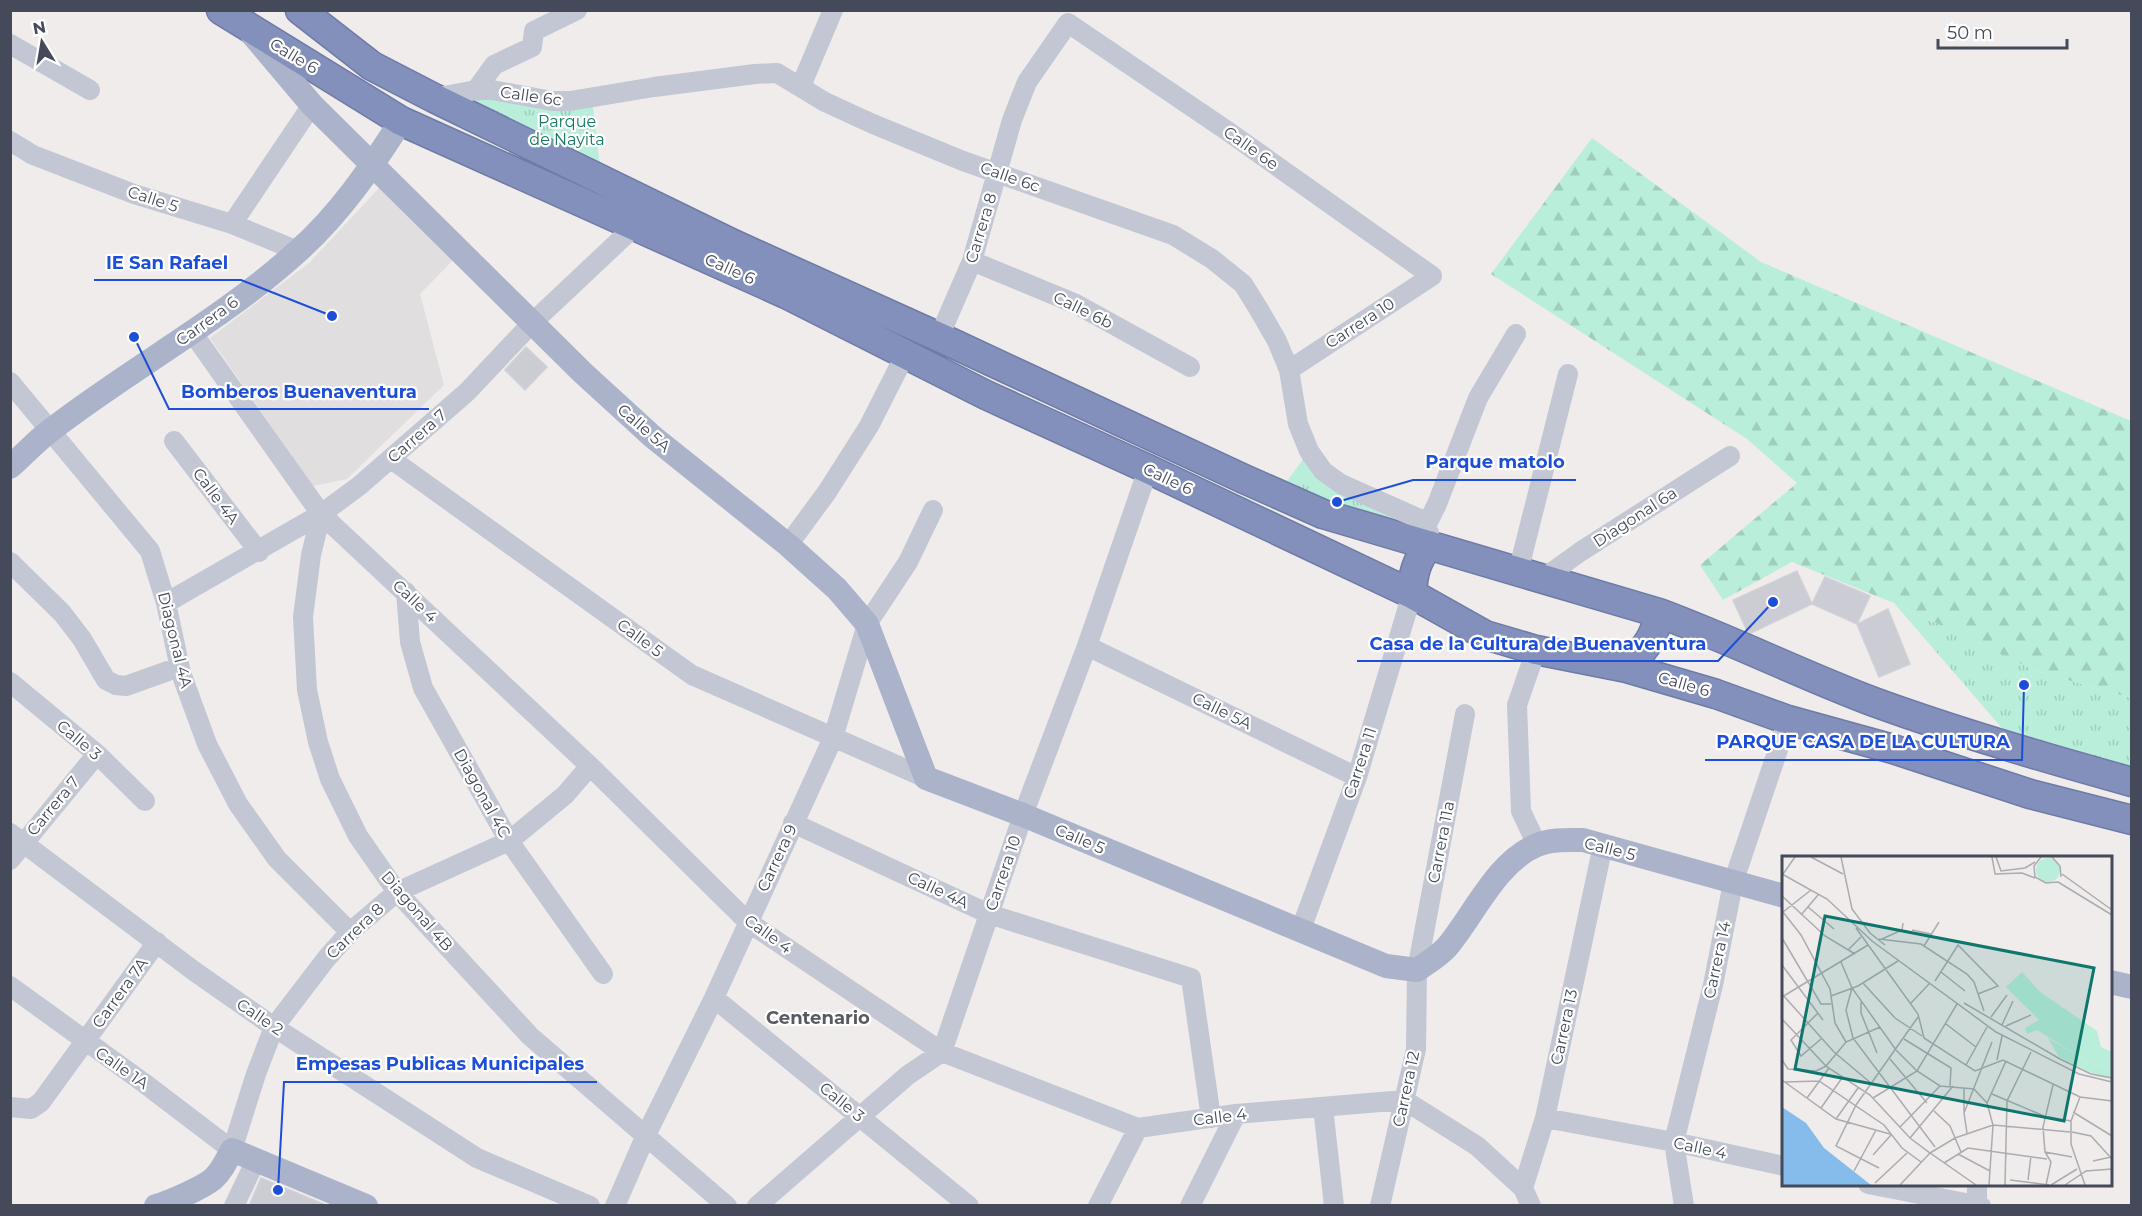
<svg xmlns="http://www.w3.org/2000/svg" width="2142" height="1216" viewBox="0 0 2142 1216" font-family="Montserrat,sans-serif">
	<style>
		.education { fill: #e0dede }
		.grass { fill: url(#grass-tufts) }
		.forest { fill: url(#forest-firs) }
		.building { fill: #cbccd4; stroke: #d0d0d8; stroke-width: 1.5 }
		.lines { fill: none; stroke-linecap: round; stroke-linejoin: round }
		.highway-casing { stroke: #6e7ba7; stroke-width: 31 }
		.minor { stroke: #c2c7d3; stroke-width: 20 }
		.major { stroke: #abb3cb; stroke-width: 24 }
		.highway { stroke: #8390bb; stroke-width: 28 }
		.labels { text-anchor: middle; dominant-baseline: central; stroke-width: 4.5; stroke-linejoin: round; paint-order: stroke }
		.street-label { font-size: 16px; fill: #444a59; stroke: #fff }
		.park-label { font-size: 16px; fill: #167960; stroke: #fff }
		.neighbourhood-label { font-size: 18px; font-weight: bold; fill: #595a61; stroke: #fff }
		.inset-road { fill: none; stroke: #ababb1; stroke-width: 1.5 }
		.view { fill: #0f766e; fill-opacity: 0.15; stroke: #0f766e; stroke-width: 3 }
		.inset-edge { fill: none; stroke: #444a59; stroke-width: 3 }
		.leader { fill: none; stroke: #1d4ed8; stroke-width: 2 }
		.callout-dot { fill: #1d4ed8; stroke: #fff; stroke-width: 2 }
		.callout-label { font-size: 18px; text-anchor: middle; font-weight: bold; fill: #1d4ed8; stroke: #fff; stroke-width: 4.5; stroke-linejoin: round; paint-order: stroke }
	</style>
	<defs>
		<pattern id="grass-tufts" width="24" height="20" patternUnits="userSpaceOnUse" patternTransform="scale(1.5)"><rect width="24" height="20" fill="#b9eeda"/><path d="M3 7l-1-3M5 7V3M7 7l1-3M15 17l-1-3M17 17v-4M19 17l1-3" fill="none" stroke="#a0cebd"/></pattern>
		<pattern id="forest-firs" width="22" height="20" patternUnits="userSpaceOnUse" patternTransform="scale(1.5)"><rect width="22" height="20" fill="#b9eeda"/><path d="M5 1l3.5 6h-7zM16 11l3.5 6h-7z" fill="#a0cebd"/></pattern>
	</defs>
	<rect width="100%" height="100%" fill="#efeceb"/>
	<path class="education" d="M382 185 456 257 420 294 444 385 347 479 313 486 210 338 309 263Z"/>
	<path class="grass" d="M434 98H592L599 159 606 180Z
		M1309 451 1393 507 1429 545 1277 483 1288 480Z
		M1894 603 2036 671 2131 698V782L2007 734Z"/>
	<path class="forest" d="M1592 138 1761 262 2131 421V698L2036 671 1894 603 1792 562 1723 600 1700 565 1797 483 1747 439 1491 274Z"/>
	<path class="building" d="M526 347 547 367 525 390 505 370Z
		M1797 571 1812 604 1751 633 1747 631 1733 600Z
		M1825 577 1870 596 1857 624 1812 604Z
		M1888 609 1910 664 1879 677 1857 624Z
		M261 1178 328 1206H249Z"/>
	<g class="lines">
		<g class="highway-casing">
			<path id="highway" d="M221 10 401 121 786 294 986 395 1148 469 1412 594 1485 635 1536 650 1627 668 1716 694 1788 720 1893 749 2030 794 2132 820
				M300 10 372 66 434 98 733 244 939 337 1244 479 1323 514 1659 613C1732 640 1802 675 1874 702 1959 733 2045 758 2132 782
				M1412 594C1413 574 1416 561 1429 545
				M1627 668C1643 650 1655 639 1659 613"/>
		</g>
		<path class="minor" d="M10 44 90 90
			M801 86 833 10
			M476 90 494 65 532 47 534 31 577 10
			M434 98 476 90H492L552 101H570L654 87 755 74 777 73 825 102 873 124 963 161 1173 235 1212 259 1243 284 1258 308 1277 341 1289 370 1298 424 1309 451 1323 471 1341 484 1422 520 1429 533V545
			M10 141 33 155 134 194 232 224 298 251
			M232 224 312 105
			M972 261 1076 304 1190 367
			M192 332 321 514 590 766 748 922 942 1052 1138 1128 1236 1114 1404 1100 1477 1146 1523 1188
			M939 337 972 261 1012 120 1027 82 1068 23 1226 130 1432 276 1289 370
			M10 382 150 551 166 603 181 673 207 744 238 804 277 859 350 932
			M174 441 259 552
			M391 459 692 675 926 778
			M321 514 311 555 303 617 307 690 318 742 330 779 358 836 397 892 530 1036 727 1206
			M1426 526 1437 504 1478 398 1516 334
			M788 545 827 492 869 426 905 355
			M10 562 62 613 82 639 106 680 116 685 126 686 179 667
			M1518 572 1568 374
			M1541 580 1580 552 1730 456
			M406 592 410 642 423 688 509 841 603 974
			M166 603 321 514 359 486 467 392 532 323 635 226
			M1087 646 1357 777
			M1536 650 1517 705 1521 811 1537 845
			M10 682 97 754 145 801
			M793 823 989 914 1191 978 1211 1118
			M10 833 194 971 274 1027 477 1158 590 1206
			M10 860 97 754
			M1301 929 1357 777 1412 594
			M10 986 144 1083 232 1150 256 1074 274 1027 326 959 350 932 397 892 509 841 565 795 590 766
			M714 998 969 1206
			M10 1107 31 1109 41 1102 157 942
			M1323 1107 1334 1206
			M1545 1118 1674 1142 1784 1166
			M1868 1184 1981 1206
			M1977 1184V1206
			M234 1206 256 1160
			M615 1206 646 1135 714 998 833 738 867 624 908 562 933 510
			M757 1206 908 1075 942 1052 1023 815 1087 646 1148 469
			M1098 1206 1138 1128
			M1190 1206 1236 1114
			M1380 1206 1416 1049 1417 970 1465 714
			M1531 1206 1523 1188 1545 1118 1603 845
			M1684 1206 1674 1142 1713 985 1733 883 1788 720"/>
		<path class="major" d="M252 34 312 105 583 373 653 437 788 545 837 589 867 624 926 778 1023 815 1386 966 1417 970C1427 963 1439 956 1447 947 1474 915 1496 862 1537 845 1551 839 1568 840 1583 840L1784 896
			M10 467C24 455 36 441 51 430 131 368 222 320 297 252 339 215 371 168 401 121
			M2110 982 2132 987
			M156 1206C170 1202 202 1188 213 1179 222 1171 226 1161 232 1150L366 1206"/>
		<use href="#highway" class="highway"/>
	</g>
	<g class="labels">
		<g class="street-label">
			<text transform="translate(294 56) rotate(31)">Calle 6</text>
			<text transform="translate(531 96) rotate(8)">Calle 6c</text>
			<text transform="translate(1251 148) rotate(35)">Calle 6e</text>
			<text transform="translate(1010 177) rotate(19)">Calle 6c</text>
			<text transform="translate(153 199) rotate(18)">Calle 5</text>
			<text transform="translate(981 228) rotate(-73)">Carrera 8</text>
			<text transform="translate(730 269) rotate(24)">Calle 6</text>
			<text transform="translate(1083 310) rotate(26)">Calle 6b</text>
			<text transform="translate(207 321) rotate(-36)">Carrera 6</text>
			<text transform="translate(1360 323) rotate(-33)">Carrera 10</text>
			<text transform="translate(644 428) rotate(41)">Calle 5A</text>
			<text transform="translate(417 436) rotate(-41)">Carrera 7</text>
			<text transform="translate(1168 479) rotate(25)">Calle 6</text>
			<text transform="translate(216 496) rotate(53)">Calle 4A</text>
			<text transform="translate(1635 517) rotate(-33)">Diagonal 6a</text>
			<text transform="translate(415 601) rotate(43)">Calle 4</text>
			<text transform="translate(640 638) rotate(36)">Calle 5</text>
			<text transform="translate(175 640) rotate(76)">Diagonal 4A</text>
			<text transform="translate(1684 684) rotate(16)">Calle 6</text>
			<text transform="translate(1222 711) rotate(26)">Calle 5A</text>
			<text transform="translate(79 740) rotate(40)">Calle 3</text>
			<text transform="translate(1360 763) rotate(-72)">Carrera 11</text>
			<text transform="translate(482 793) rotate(61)">Diagonal 4C</text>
			<text transform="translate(53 806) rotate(-50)">Carrera 7</text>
			<text transform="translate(1080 839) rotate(23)">Calle 5</text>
			<text transform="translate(1441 842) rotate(-79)">Carrera 11a</text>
			<text transform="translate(1610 849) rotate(14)">Calle 5</text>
			<text transform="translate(777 858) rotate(-65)">Carrera 9</text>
			<text transform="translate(1003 873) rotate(-71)">Carrera 10</text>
			<text transform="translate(938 890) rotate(25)">Calle 4A</text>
			<text transform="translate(417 911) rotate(49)">Diagonal 4B</text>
			<text transform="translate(355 931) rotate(-44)">Carrera 8</text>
			<text transform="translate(768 934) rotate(36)">Calle 4</text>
			<text transform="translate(1717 960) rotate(-78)">Carrera 14</text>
			<text transform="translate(120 993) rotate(-54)">Carrera 7A</text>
			<text transform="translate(260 1017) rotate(34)">Calle 2</text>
			<text transform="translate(1564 1027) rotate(-78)">Carrera 13</text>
			<text transform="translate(122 1068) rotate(35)">Calle 1A</text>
			<text transform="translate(1406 1089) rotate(-78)">Carrera 12</text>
			<text transform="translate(842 1102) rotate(39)">Calle 3</text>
			<text transform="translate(1220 1117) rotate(-7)">Calle 4</text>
			<text transform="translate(1700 1148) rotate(12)">Calle 4</text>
		</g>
		<g class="park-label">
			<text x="567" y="121">Parque<tspan x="567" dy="18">de Nayita</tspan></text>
		</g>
		<g class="neighbourhood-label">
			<text x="818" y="1018">Centenario</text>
		</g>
	</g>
	<g transform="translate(1782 856)">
		<rect width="330" height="330" fill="#efeceb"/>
		<path d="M254 14a12 12 0 1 1 24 0a12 12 0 1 1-24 0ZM266 182 310 208 330 211V222L316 220 277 201Z" fill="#b9eeda"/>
		<path d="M240 116 258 136 315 175 319 191 330 196V211L310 208 255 174 245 178 243 172 257 164 224 131Z" fill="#b9eeda"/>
		<path d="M0 251 24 267 42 292 89 329H0Z" fill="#86bceb"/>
		<path class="inset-road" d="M29 1 61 18M59 1 70 53 88 77 103 89M210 1 213 18 240 17 253 22M214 1 219 15 243 12 253 6M259 1 252 10 253 21 264 27 276 26M270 1 278 10 279 21M0 18 45 43 90 85 214 176 297 218 330 226M1 18 13 1M280 18 330 54M276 26 330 59M0 40 43 80 73 98M26 51 52 73M1 56 19 79 48 133 53 167 64 186M1 56 29 34M19 59 36 39M74 72 136 158 142 182 193 215 221 204 298 241 330 245M130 74 149 78M0 82 39 148H49M97 83 139 88 185 118 192 126 202 155M100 83 120 74 121 67M142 90 157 66M66 94 79 81M59 106 70 132 114 194 135 215 158 230 192 233 205 247M0 109 41 164M159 116 183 135M153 125 176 89 216 130 196 138M81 127 113 162 140 180M70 132 64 154 71 182 153 291M0 138 52 196 90 228M49 140 76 130 116 105M0 141 86 89M79 146V157L95 197M129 147 147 128M182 147 278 203 309 218 330 222M36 157 9 184 19 200 39 183M209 161 225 139M0 163 44 210 64 186 98 171M164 168 194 191M220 169 231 145M224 170 249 159M122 183 169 212 168 230M108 203 145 247M0 204 6 213 34 215 44 210 88 239 128 282 148 297 173 282 211 269 288 276M215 204 220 180M184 209 205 171M0 224 54 263 108 278M3 226 37 225 102 269 120 292 139 306M210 238 262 260 289 265M298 241 289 265V288L303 329M25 242 47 212M91 242 135 215 175 148M39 252 60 222M152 255 168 270 179 296M182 256V232M291 256 330 280M54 263 76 232M118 271 158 230M290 276 309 280 330 303M185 277 182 257 210 186M128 282 171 230M263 296 290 301M176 298 208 315M91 299 109 279M311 305 329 301M162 307 186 292 265 303M97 312 54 290 74 249 136 161M72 315 94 274M228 324 267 329M246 324 249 300M93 327 125 297M118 329 148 297 194 329M207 329 211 269 205 247 224 205M223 329 225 245 249 196M264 329 269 306 263 296 261 271 271 229M269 329 295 313M283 329 304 315 330 313"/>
		<path class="view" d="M43 60 312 112 282 265 13 213Z"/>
		<rect width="330" height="330" class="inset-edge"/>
	</g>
	<path class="leader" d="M332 316L241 280H94M134 337L169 409H429M1337 502L1413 480H1576M1773 602L1718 661H1357M2024 685L2022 760H1705M278 1190L284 1082H597"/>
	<g class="callout-dot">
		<circle cx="332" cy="316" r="6"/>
		<circle cx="134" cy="337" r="6"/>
		<circle cx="1337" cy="502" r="6"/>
		<circle cx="1773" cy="602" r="6"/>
		<circle cx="2024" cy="685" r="6"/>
		<circle cx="278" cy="1190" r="6"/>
	</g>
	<g class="callout-label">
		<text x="167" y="269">IE San Rafael</text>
		<text x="299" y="398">Bomberos Buenaventura</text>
		<text x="1495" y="468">Parque matolo</text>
		<text x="1538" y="650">Casa de la Cultura de Buenaventura</text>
		<text x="1863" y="748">PARQUE CASA DE LA CULTURA</text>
		<text x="440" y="1070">Empesas Publicas Municipales</text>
	</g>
	<rect width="2142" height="1216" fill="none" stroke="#444a59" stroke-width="24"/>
	<g transform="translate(42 42) rotate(349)" stroke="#ffffff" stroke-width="4.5" paint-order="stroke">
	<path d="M0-4.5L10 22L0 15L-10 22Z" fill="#444a59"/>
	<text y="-9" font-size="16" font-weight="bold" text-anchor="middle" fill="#444a59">N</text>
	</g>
	<path d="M1938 39v9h129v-9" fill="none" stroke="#444a59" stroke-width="3"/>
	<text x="1947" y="39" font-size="18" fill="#444a59" stroke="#ffffff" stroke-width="4.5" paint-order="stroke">50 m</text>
</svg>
